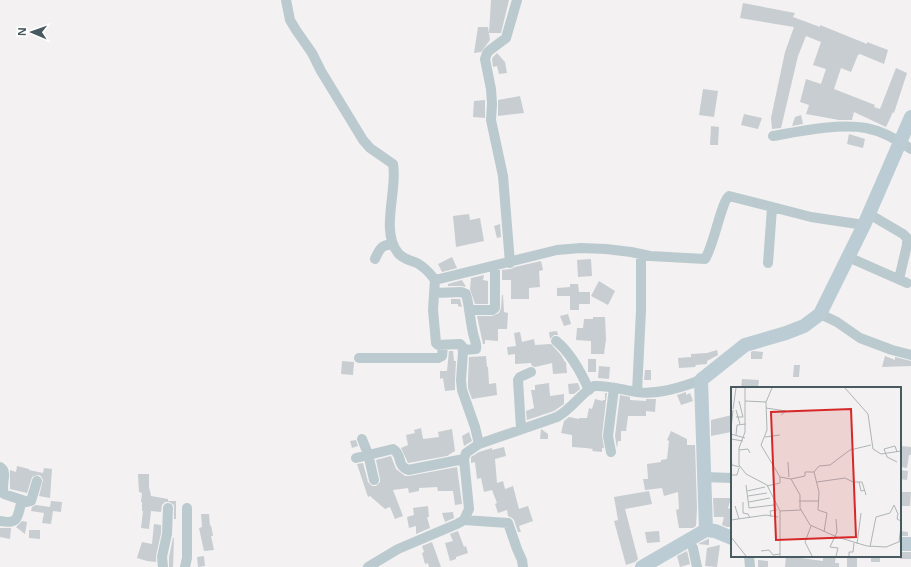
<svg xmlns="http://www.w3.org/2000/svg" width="911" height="567" viewBox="0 0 911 567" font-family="'Open Sans',sans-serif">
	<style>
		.building { fill: #c7cdd1 }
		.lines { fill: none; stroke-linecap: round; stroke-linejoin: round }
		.street { stroke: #bbcace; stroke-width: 10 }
		.secondary { stroke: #bbccd4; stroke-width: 14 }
		.inset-road { fill: none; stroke: #aeb5b7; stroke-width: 1 }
		.view { fill: #d62828; fill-opacity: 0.15; stroke: #d62828; stroke-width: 2 }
		.inset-edge { fill: none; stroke: #475a60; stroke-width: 2 }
	</style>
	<rect width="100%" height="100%" fill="#f3f1f1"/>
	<path class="building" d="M491 0H509L501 33H489Z
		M743 3 795 13 793 17 820 27V25L867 44V42L888 50 884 64 860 54 858 55 851 72 841 68 834 89 875 105 874 107 880 109 896 68 907 73 894 113 893 112 886 127 854 112 852 120H839L806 114 809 105 800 102 806 79 821 84 826 69 813 65 821 42 806 36 798 56 781 128 772 129 771 118 785 52 794 27 740 18Z
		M478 27H488L490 40 481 52 474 53Z
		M497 53 505 62 507 73 499 74 497 66 493 67 492 59 493 57Z
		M703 89 718 91 714 117 699 115Z
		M520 96 524 113 498 116V100Z
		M485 100V118L473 117 474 101Z
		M744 114 762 118 758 129 741 125Z
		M801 115 803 124 792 126 795 117Z
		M711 126 719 127 718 145H710Z
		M849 134 865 139 863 148 847 144Z
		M469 214 470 220 480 218 484 241 456 247 453 216Z
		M500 224 501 237 497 238 494 226Z
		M452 257 457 268 442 272 438 264Z
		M591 259 592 276 578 277 577 260Z
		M541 261 543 270 539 271 540 287 529 288V299H511V280H502V270L511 269 515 267Z
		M484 275 483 280 488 281V304H475L470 289 471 278Z
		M462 280 466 287 461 286H448V284Z
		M599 281 615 291 608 305 591 296Z
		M570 284H578L579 292H590V304H579V310H570V296H557V288L570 287Z
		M502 295H503L504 312 508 313 507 329H498V341L485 340V344H483L477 316H492L499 313 501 308Z
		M451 299H460L462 307 458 306V304H451Z
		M568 314 571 324 564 326 560 316Z
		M593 317H605L606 339 604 354H591V341L576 340 577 328H583L584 319H593Z
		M557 331 558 335H554L550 339 549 332Z
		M520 332 522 342 534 339 535 345 551 344 561 355 565 362H566L567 373 553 374 552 363 535 367 532 366 531 363 515 364V354L508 355 507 347 516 346 514 333Z
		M717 350 718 355 707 361V364L696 365 695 367 679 368 678 358 691 357V354L707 353Z
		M449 351H453L454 361H456L455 380V390L445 391 443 378 440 379V371H447Z
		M753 351 763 352 762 359H751V352Z
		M486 356 487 367H488L489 384 496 383 497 395 472 399 468 388V380L469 357Z
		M885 356 895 360V357L911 361V366L882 367Z
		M588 359H596V372H588Z
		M342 361 354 362 353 375 341 374Z
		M794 365H800L799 377H793Z
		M599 366 610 367 609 379 598 378Z
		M645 370H651V380H644Z
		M742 379 759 380 758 388H741Z
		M549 383 550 396 564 394V404L554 411 527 420 526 411 534 408 531 390H535V385Z
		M578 383 580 389 574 394H569L568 384Z
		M686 392V395L690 393 693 401 681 405 677 395Z
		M605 393H607L602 435 604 448H602V452L592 451 593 449 586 448 572 447V435L561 433 564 421 569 417 579 419V418H587L589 408 592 409 595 399 603 401V400H605Z
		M620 395 630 397V400L646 401V399H656L655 412 646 411V416H628L626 431H621V441H618L617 448 615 436Z
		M732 415V424H730L731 432 711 436V420Z
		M421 428 423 439 439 437 438 432 452 429 455 451 447 456 408 463 401 448 408 445 406 435 415 433 414 430Z
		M541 429 548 434V439H540Z
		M671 431 687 439V445H695L697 508 696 526 693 528H679L676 510 679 509 678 492 664 496 662 488 645 490 643 479H648L647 464 661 462V460L667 459 669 441 667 440Z
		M469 432 472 441 464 446 462 436Z
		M356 440 358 446 352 448 350 441Z
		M901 446 911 447V455H909L907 468 900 467Z
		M504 447 506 456 495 459 497 483 503 481 505 489 513 486 519 509 528 506 533 521 519 526 521 532H518L514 520 512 518 508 516 507 510 498 513 495 504 497 503 492 490 484 492 481 478 477 479 475 462 471 463V457L479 452 492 448V450Z
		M391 456 396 469 405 476H409L457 467 462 504 455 505 453 491H438L437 487 419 488V491L409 493 408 488 393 490 403 516 395 519 390 507 385 509 370 496 368 497 357 464 363 463 368 482 372 486H376L380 482V479L376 460Z
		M17 466 29 469V470L43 473 44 468 52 469 50 498 39 496 43 480 41 476 38 475 32 477 27 493 10 489V470L16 472Z
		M901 470 908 471 907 480 900 479Z
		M138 474H149V487L151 496 168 499V501H176V519H174V505L169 502H165L162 505 161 512 151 511 149 529 141 528 143 511H142V502H141L142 493 139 492Z
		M649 491 652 504 625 509 638 559 635 562 626 565 614 521 618 520 614 497Z
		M900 492H911L910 506H900Z
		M713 498H731L728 508 732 510V527H727L722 525 724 517H714Z
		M51 501 62 502 61 512 53 511 51 524 42 523 44 513 31 511 32 507 36 505 50 507Z
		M428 506 429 517H427L430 528 416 534V526L409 528 407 517 414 515 413 508Z
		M453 512 454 518 445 522 442 513Z
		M201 514H209L210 526 211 525 213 536H211L214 550 204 551 199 528 202 527Z
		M22 521 27 522 25 534 16 527Z
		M154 524 161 525V533L156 556V562L147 561 137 558 142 542 152 544Z
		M0 528H11L10 539 0 537Z
		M29 530H40V539L29 538Z
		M458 531 464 547 466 546 468 553 456 557V559L450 561 445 543 453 541 450 534Z
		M659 531 660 542 647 543 645 532Z
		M900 531 908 532V536H900Z
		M173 538H174L173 567H169V557Z
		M708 539H709V545L698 544Z
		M432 542 441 567H429L428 563 425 564 422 553 424 552 422 546Z
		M720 545 717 567 705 566 707 548Z
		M687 551 690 564 680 567 677 556Z
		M900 552H911V559H900Z
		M204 556 205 566 198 567 197 557Z
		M786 556 823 561V556H836L835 563H839V567H785Z
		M847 556H857V567H847Z
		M871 556H880V562H871Z
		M758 560 768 561V567H758Z"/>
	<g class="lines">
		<path class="street" d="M286 0 290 20 296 30 312 53 321 71 363 140 370 148 393 164C398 189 380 231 398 253 403 259 410 260 417 263 424 267 430 273 435 280L433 310 436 343 438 345 460 344 462 346 463 352 461 380 462 390 475 427 479 444
			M773 136C801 131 839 123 866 128 882 131 898 140 911 149
			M869 214 903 234 907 238V245L899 279
			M848 257 907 283
			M375 259C379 250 382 243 393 245
			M510 263 503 176 491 120 492 104 491 89 485 59 487 53 490 50 506 38 517 0
			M768 263 772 208
			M435 280 557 250 581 248 606 249 631 252 650 256 705 259C713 248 722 200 729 196L811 217 864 225
			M434 293 461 292 466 294C470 308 470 323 474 337 475 341 477 344 476 349L463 350
			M469 310H492L495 308V266
			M820 314 837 322 860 338 892 350 911 355
			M556 341C571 353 581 372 589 390
			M359 358H438L442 356 443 346
			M637 392 641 310V255
			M521 429 518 380 520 377 531 372
			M362 439 368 454 374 480
			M611 452 608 436 614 388
			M356 458 393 449C403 455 396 465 408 470L464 459
			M0 467C9 473 0 483 4 494L22 500
			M704 477 732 478
			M464 520 508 523 517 549 522 560 523 567
			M0 521C20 525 17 516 22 500L27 502 31 501 37 481
			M693 548 697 567
			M749 556 750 567
			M163 567 162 557 167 534 168 508
			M185 567 187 558V508
			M368 567 398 549 457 524 464 520 469 509 464 459 466 453 479 444 557 417C572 409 580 394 594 386 608 385 623 390 637 392 658 395 682 387 701 380"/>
		<path class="secondary" d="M706 530 701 380 745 345 786 333 804 326 820 314 864 225 911 117
			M900 544H911
			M642 567 706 530 715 531 732 538"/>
	</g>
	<g transform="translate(731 387)">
		<rect width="170" height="170" fill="#f3f1f1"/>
		<path class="inset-road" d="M14 1V45L8 61V78L15 87 36 98 49 124V169M41 1 35 15 36 43 30 58 49 90 60 92 69 108V121L79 138 106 150 136 159 155 160 170 154M114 1 137 27 142 62 150 67 170 64M14 14 35 15M35 21 55 24 50 28M2 22 5 1M5 23 9 37M5 30H12L8 14M0 42 2 23M0 47 14 51M5 48 6 38 15 37M34 50 49 48M0 52 12 54M8 63 17 62 19 66M0 73 1 78 9 80M57 75 58 90M166 75 156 70 153 62 164 59 166 65M0 88H6L8 81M60 92 74 89V85H83M86 95 114 91 122 95H131L135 108M128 95 130 104 134 103M15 98 18 121M36 99 49 96V90M16 104 34 100M17 109 36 106M68 114H87M12 115V126L17 127 19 131M18 115 39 111M4 119 8 132M18 121 43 118M49 124 70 123M40 130 39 124 46 123M105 132 106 145 99 160 107 161 105 169M0 133 35 128 47 130M80 139 74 155 81 169M93 145 96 126 87 123 88 105 83 85 88 79 99 78 119 63 140 58M0 150 15 169M168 154 170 140M126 157 130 126M139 160 145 130 159 126 163 118 167 127 166 132 170 134M30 164 38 163 42 168 49 167M118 169V165H122L123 156"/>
		<path class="view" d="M120 22 125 150 45 153 40 25Z"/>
		<rect width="170" height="170" class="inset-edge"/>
	</g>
	<g transform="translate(32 32) rotate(272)" stroke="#ffffff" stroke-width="3" paint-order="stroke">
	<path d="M0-3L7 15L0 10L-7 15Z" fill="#475a60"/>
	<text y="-6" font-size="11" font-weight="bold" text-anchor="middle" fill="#475a60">N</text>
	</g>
</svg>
